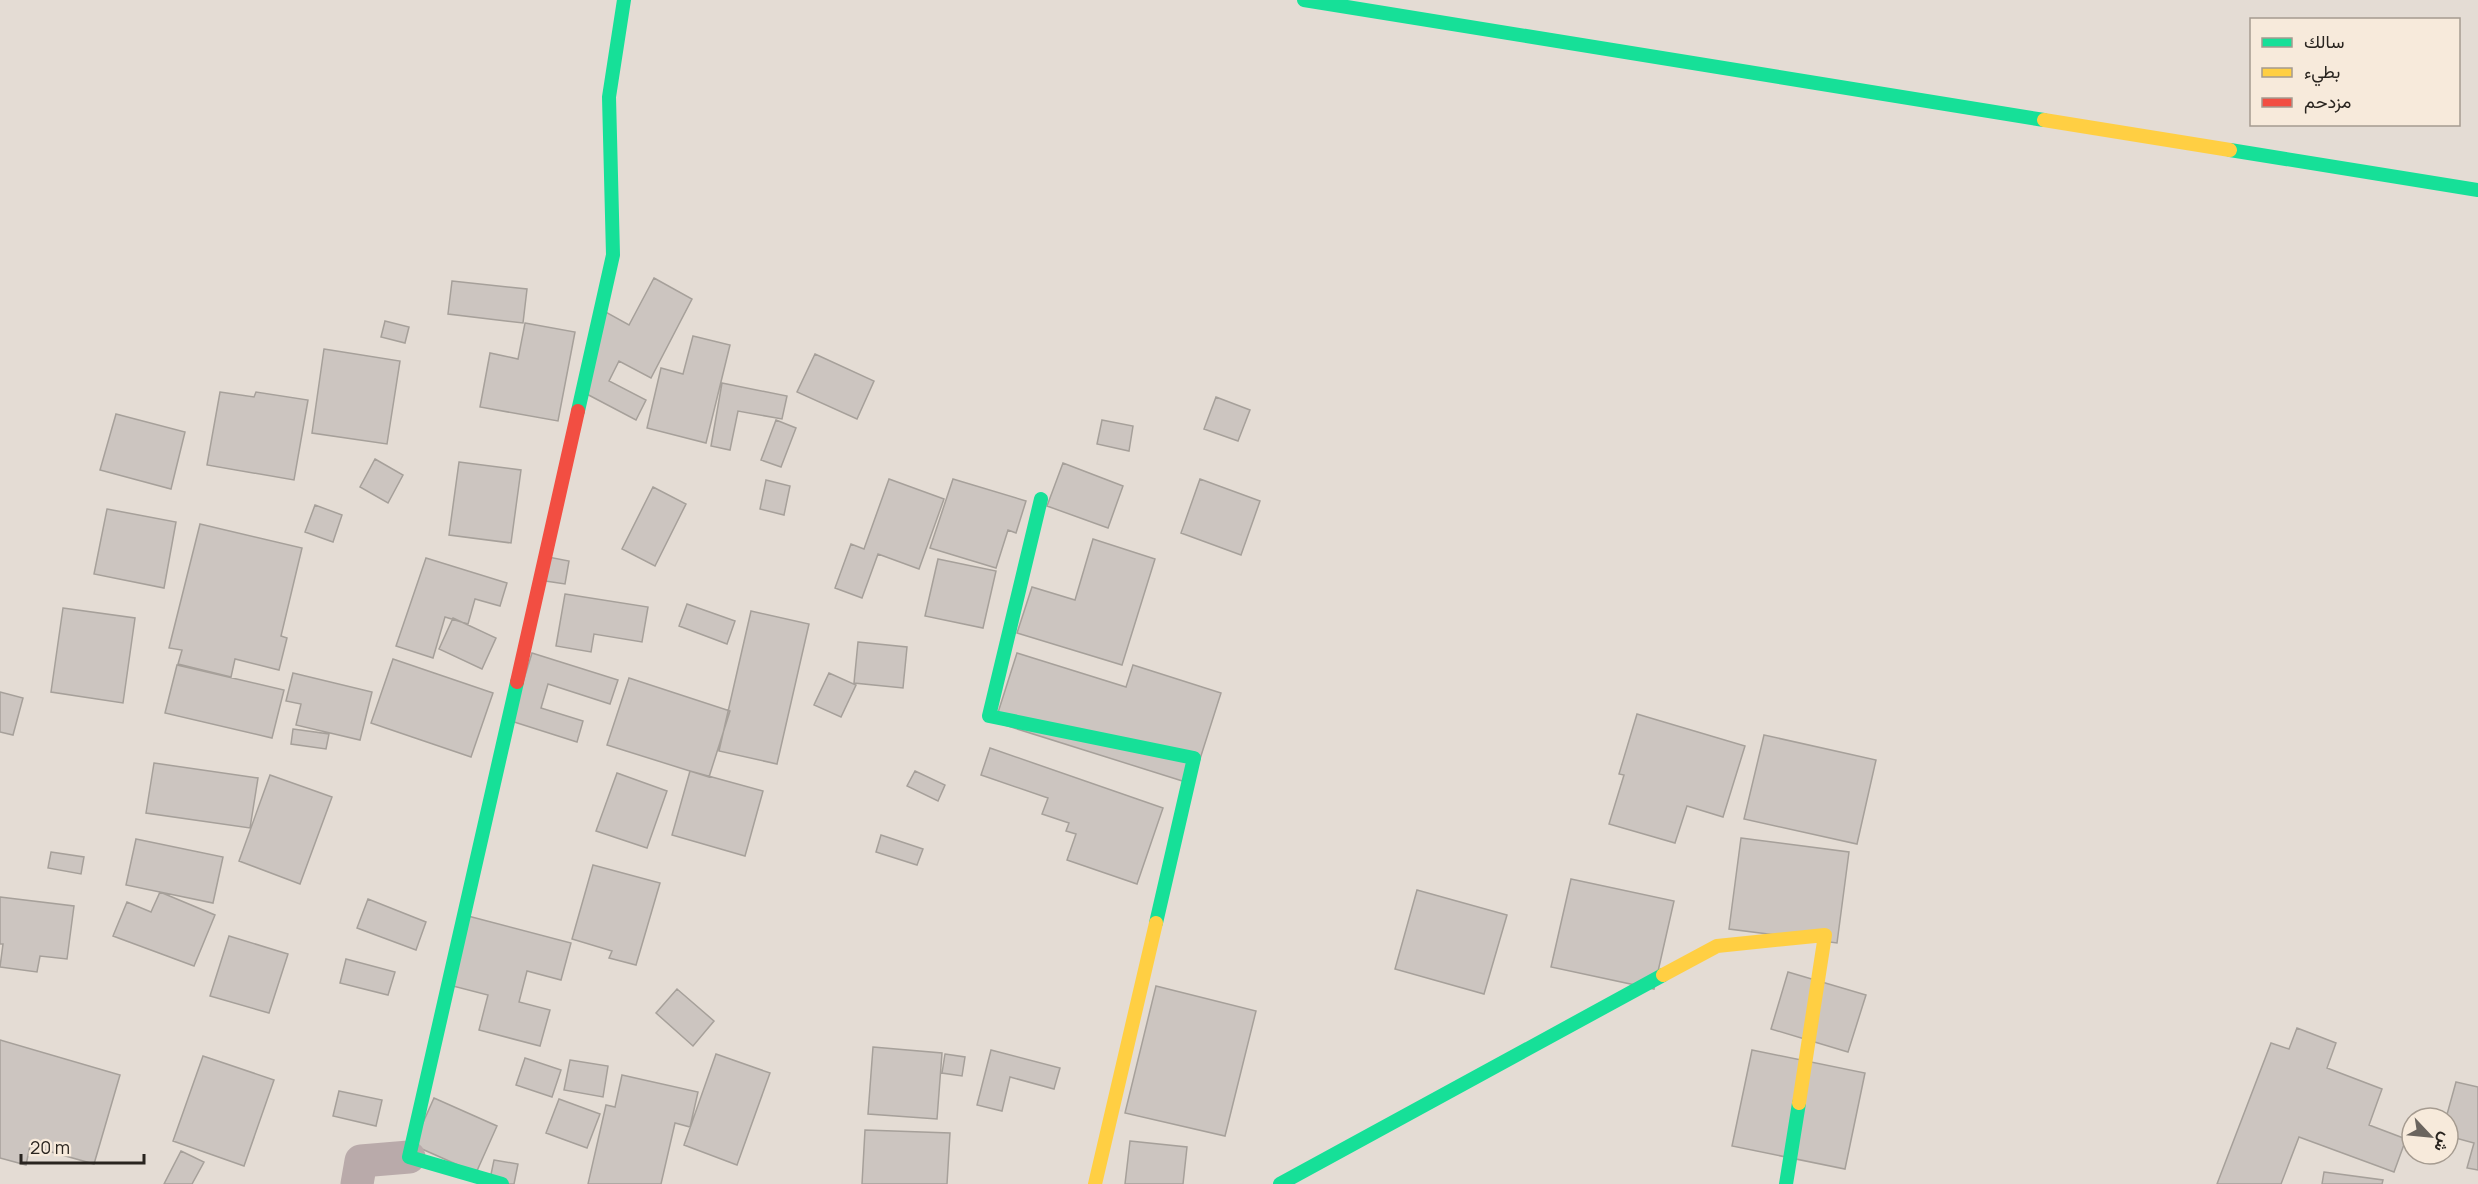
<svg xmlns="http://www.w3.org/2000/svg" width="2478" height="1184" viewBox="0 0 2478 1184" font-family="Manrope,Vazirmatn,sans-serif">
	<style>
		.building { fill: #ccc5c0; stroke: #a6a09a; stroke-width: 1.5 }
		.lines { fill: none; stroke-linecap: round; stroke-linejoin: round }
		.street { stroke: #b9aaaa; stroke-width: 33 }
		.fast { stroke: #16e098; stroke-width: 14 }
		.slow { stroke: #ffcf43; stroke-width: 14 }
		.jam { stroke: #f24e42; stroke-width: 14 }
	</style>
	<rect width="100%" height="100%" fill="#e4dcd4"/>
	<path class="building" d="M654 278 692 299 651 378 619 361 609 381 646 400 636 420 581 391 604 311 629 325Z
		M452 281 527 289 523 323 448 314Z
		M385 321 409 327 405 343 381 337Z
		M525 323 575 332 558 421 480 407 490 353 518 359Z
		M693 336 730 345 706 443 647 428 661 368 683 374Z
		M324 349 400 361 387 444 312 433Z
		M815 354 874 381 857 419 797 392Z
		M722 383 787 396 782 419 738 411 730 450 711 446Z
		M220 392 254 397 256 392 308 400 294 480 207 465Z
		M1216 397 1250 410 1238 441 1204 429Z
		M116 414 185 432 171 489 100 470Z
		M776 420 796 428 781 467 761 460Z
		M1102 420 1133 426 1129 451 1097 444Z
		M375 459 403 475 388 503 360 487Z
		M459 462 521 470 511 543 449 535Z
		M1063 463 1123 486 1108 528 1047 506Z
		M889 479 944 499 919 569 878 554 862 598 835 588 851 544 864 549Z
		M953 479 1026 501 1016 533 1008 530 996 568 930 548Z
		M1200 479 1260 501 1241 555 1181 533Z
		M766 480 790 486 784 515 760 509Z
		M653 487 686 504 655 566 622 549Z
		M315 505 342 515 333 542 305 532Z
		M107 509 176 522 164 588 94 574Z
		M200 524 302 548 281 636 287 638 279 670 235 659 231 677 178 664 182 650 169 648Z
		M1093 539 1155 559 1122 665 1017 633 1032 587 1075 600Z
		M543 556 569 561 565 584 539 580Z
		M426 558 507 583 500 606 475 599 468 624 445 617 433 658 396 646Z
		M938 559 996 571 983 628 925 616Z
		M565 594 648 607 642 642 594 634 591 652 556 646Z
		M687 604 735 621 727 644 679 626Z
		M63 608 135 618 123 703 51 692Z
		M751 611 809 624 777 764 719 751Z
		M453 618 496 638 482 669 439 649Z
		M858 642 907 647 903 688 854 683Z
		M532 653 618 680 610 704 548 684 541 708 583 721 577 742 511 721Z
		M1017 653 1126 687 1133 665 1221 693 1192 784 995 722Z
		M393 659 493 693 471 757 371 723Z
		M177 665 284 690 272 738 165 713Z
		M293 673 372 692 360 740 296 725 301 704 286 701Z
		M829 673 856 685 841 717 814 705Z
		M629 678 730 711 709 777 607 745Z
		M0 692 23 698 13 735 0 732Z
		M1637 714 1745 746 1723 817 1687 806 1675 843 1609 824 1624 775 1619 774Z
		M293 729 329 734 326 749 291 744Z
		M1764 735 1876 760 1857 844 1744 819Z
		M990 748 1163 808 1137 884 1067 860 1076 834 1066 831 1069 823 1042 814 1048 798 981 775Z
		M154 763 258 778 250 828 146 813Z
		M690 771 763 791 745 856 672 835Z
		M915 771 945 785 938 801 907 786Z
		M617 773 667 791 647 848 596 831Z
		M270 775 332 797 300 884 239 861Z
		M881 835 923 849 917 865 876 852Z
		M1741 838 1849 852 1837 943 1729 929Z
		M136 839 223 857 213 903 126 885Z
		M51 852 84 857 81 874 48 868Z
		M593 865 660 883 636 965 609 958 612 951 572 939Z
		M1571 879 1674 901 1654 989 1551 967Z
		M1417 890 1507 915 1484 994 1395 969Z
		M160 892 215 915 194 966 113 936 127 902 151 912Z
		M0 897 74 906 67 959 40 956 37 972 0 967 3 944H0Z
		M368 899 426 922 416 950 357 928Z
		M468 916 571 943 561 980 527 971 519 1002 550 1010 540 1046 479 1030 488 995 449 985Z
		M229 936 288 954 269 1013 210 996Z
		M346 959 395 972 388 995 340 983Z
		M1788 972 1866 995 1848 1052 1771 1029Z
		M1156 986 1256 1011 1225 1136 1125 1113Z
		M677 989 714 1021 693 1046 656 1013Z
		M2297 1028 2336 1043 2327 1068 2382 1089 2369 1125 2406 1139 2394 1172 2299 1137 2281 1184H2217L2271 1043 2289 1049Z
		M0 1040 120 1075 94 1164 30 1146 26 1165 0 1158Z
		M873 1047 942 1053 937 1119 868 1114Z
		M991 1050 1060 1068 1054 1089 1010 1077 1002 1111 977 1105Z
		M1752 1050 1865 1073 1845 1169 1732 1146Z
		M716 1054 770 1073 737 1165 684 1145Z
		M945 1054 965 1057 962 1076 942 1073Z
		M203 1056 274 1080 244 1166 173 1141Z
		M525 1058 561 1070 552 1097 516 1085Z
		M570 1060 608 1066 603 1097 564 1090Z
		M622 1075 698 1092 690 1127 675 1123 661 1184H588L606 1105 615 1107Z
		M2456 1082 2478 1087V1170L2467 1168 2474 1143 2448 1136 2446 1118Z
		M339 1091 382 1100 376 1126 333 1116Z
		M434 1098 497 1126 476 1173 413 1145Z
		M559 1099 600 1114 587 1148 546 1133Z
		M865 1130 950 1133 947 1184H862Z
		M1130 1141 1187 1147 1183 1184H1125Z
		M181 1151 204 1162 192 1184H164Z
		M494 1160 518 1164 514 1184H489Z
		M2324 1172 2383 1180 2382 1184H2322Z"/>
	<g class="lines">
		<path class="street" d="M357 1184 361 1161 409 1157"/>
		<path class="fast" d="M1304 0 2044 120
			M2230 150 2478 190
			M578 411 613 255 609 97 624 0
			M1041 499 989 716 1194 758 1156 923
			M502 1184 409 1157 517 682
			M1280 1184 1663 975
			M1786 1184 1799 1103"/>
		<path class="slow" d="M2044 120 2230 150
			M1663 975 1717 946 1825 935 1799 1103
			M1095 1184 1156 923"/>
		<path class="jam" d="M517 682 578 411"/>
	</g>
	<rect x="2250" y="18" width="210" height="108" fill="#f7eadb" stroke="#a59b90" stroke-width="1.5"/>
	<rect x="2262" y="38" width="30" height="9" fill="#16e098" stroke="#a59b90" stroke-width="1.5"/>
	<text x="2304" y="48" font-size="18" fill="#29241f">سالك</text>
	<rect x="2262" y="68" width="30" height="9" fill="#ffcf43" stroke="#a59b90" stroke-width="1.5"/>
	<text x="2304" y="78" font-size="18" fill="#29241f">بطيء</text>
	<rect x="2262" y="98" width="30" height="9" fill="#f24e42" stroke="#a59b90" stroke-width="1.5"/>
	<text x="2304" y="108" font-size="18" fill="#29241f">مزدحم</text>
	<g transform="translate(2430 1136) rotate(116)"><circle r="28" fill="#f7eadb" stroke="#a59b90" stroke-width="1.5"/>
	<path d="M0-4.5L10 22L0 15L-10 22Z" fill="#6a645e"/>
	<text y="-9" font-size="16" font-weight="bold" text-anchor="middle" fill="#29241f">ش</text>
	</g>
	<path d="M21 1154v9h123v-9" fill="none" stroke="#29241f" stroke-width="3"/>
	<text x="30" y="1154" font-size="18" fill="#29241f" stroke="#f7eadb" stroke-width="4.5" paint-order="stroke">20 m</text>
</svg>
